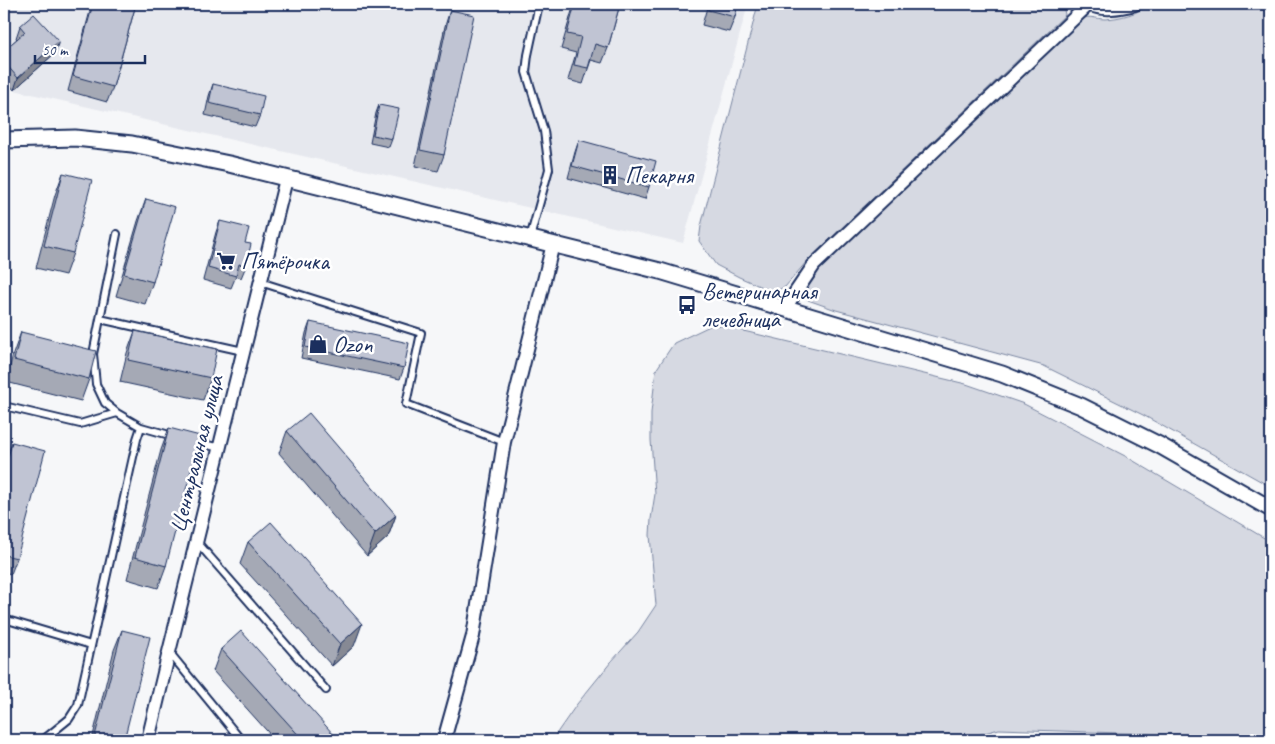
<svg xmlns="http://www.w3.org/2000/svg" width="1275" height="744" viewBox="0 0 1275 744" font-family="Caveat,sans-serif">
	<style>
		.built { fill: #e6e8ee }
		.green { fill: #d6d9e2; stroke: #7884a0 }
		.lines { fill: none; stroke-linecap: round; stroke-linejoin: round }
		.service-casing { stroke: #1b2f5e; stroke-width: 10 }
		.minor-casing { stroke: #1b2f5e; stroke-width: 16 }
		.tertiary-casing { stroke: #1b2f5e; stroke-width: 19 }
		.service { stroke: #fff; stroke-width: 6 }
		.minor { stroke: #fff; stroke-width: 12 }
		.tertiary { stroke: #fff; stroke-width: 15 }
		.wall { fill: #a5a9b5; stroke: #1b2f5e }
		.shaded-wall { fill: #868994; stroke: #1b2f5e }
		.building { fill: #c0c4d3; stroke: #1b2f5e }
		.labels { text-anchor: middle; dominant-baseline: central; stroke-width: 5; stroke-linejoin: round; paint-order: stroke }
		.poi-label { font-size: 24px; fill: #1b2f5e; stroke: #fff; text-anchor: start }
		.street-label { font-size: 24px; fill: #1b2f5e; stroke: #fff }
	</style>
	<rect width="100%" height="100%" fill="#f6f7f9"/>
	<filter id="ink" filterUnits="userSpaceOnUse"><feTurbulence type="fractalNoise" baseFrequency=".02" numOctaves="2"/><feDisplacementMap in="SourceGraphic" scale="10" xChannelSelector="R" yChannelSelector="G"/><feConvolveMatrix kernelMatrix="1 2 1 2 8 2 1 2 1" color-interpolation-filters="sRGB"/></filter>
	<g filter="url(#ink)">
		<path class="built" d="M9 4H748L683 243 14 90 4 78V17Z"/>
		<path class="green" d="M758 4H1063L1065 15 807 261 785 287 773 292 739 277 716 265 699 241 701 226Z
			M1150 4H1271V487L1143 415 1044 366 836 310 808 300 804 289 818 268 1081 19C1090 15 1096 19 1105 19 1121 18 1137 14 1150 4Z
			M714 324 966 384 1024 404 1127 457 1271 542V737L1181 735 999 729 959 740H552L577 704 611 662 638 632 656 605 650 535 651 519 655 494 651 440V413L656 370 674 343Z"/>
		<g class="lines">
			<g class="service-casing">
				<path id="service" d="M530 238 549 169 544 131 526 72 528 55 539 4
					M260 282 421 333 406 404 504 442
					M100 319 243 351
					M4 406 80 424 117 413
					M141 427 173 436
					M190 440 219 448
					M197 542 326 690
					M4 619 91 645
					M169 652 241 740
					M43 740 69 719 78 705 137 439 141 427 117 413 105 403 96 384 93 354 117 234"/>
			</g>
			<g class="minor-casing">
				<path id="minor" d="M1088 4C1104 11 1119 8 1135 4
					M785 308 814 265 1089 4
					M148 740 169 652 286 179
					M444 740 473 636 504 442 553 244"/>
			</g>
			<g class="tertiary-casing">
				<path id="tertiary" d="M4 140 75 138 132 144 229 164 660 271 1002 374 1081 406 1159 445 1271 509"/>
			</g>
			<use href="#service" class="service"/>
			<use href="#minor" class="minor"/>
			<use href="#tertiary" class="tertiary"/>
		</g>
		<path class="wall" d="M92 4H136L113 87 107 102 68 91Z
			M574 4H620L608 48 602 63 591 60 583 84 568 80 576 53 561 49Z
			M708 4H738L735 17 729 32 702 25Z
			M450 10 444 155 438 171 415 166 445 26Z
			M20 26 55 53 14 90 4 78V50L17 39 16 38Z
			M213 84 260 115 255 127 205 115 209 96Z
			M379 105 392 139 389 147 370 143 376 113Z
			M579 140 649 187 645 199 568 178 575 152Z
			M63 173 73 253 65 275 36 268 55 195Z
			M146 199 153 282 145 304 116 296 138 221Z
			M220 221 245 243 246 266 241 278 236 276 231 288 203 280 216 232Z
			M310 322 404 368 400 379 301 358 306 333Z
			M135 331 211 378 203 400 120 382 127 353Z
			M21 332 89 379 81 401 6 382 13 354Z
			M169 428 166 566 158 588 127 579 161 450Z
			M287 431 396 515 388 537 367 556 279 453Z
			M12 442 17 558 11 574 4 572V466Z
			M248 542 354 646 332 666 240 564Z
			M122 630 124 740H92L114 650Z
			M221 649 328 740H275L213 671Z"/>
		<path class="shaded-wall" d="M59 41 55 53 14 90 18 78Z
			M396 515 388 537 367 556 375 534Z
			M362 624 354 646 332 666 340 644Z
			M334 735 332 740H328Z"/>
		<path class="building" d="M93 4H136L113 87 73 76Z
			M575 4H620L608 48 595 44 588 68 574 65 581 37 567 34Z
			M710 4H738L735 17 708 10Z
			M450 10 474 15 444 155 420 150Z
			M34 14 59 41 18 78 4 62V50L25 32 20 26Z
			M213 84 264 96 260 115 209 103Z
			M379 105 399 109 392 139 373 135Z
			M579 140 656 161 649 187 572 166Z
			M63 173 92 180 73 253 44 246Z
			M146 199 175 207 153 282 124 274Z
			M220 221 249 228 245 243 251 244 246 266 239 264 236 276 208 268Z
			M310 322 409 343 404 368 305 347Z
			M135 331 217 349 211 378 128 360Z
			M21 332 96 351 89 379 14 360Z
			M309 413 396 515 375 534 287 431Z
			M169 428 200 436 166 566 135 557Z
			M12 442 45 451 17 558 4 555V472Z
			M271 522 362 624 340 644 248 542Z
			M122 630 150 637 124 740H94Z
			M241 631 334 735 328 740H303L221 649Z
			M56 736 59 740H50Z"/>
	</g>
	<defs>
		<g id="building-bare" transform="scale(1.5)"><path d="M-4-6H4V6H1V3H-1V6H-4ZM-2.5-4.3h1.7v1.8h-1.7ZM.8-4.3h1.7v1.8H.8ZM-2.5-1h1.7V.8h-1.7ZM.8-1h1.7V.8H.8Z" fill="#1b2f5e" stroke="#fff" stroke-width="2.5" paint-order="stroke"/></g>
		<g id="supermarket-bare" transform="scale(1.5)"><path d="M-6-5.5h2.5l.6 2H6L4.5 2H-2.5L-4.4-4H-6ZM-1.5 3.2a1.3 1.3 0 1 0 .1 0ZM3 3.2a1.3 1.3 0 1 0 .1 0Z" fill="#1b2f5e" stroke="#fff" stroke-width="2.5" paint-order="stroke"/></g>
		<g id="bus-bare" transform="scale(1.5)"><path d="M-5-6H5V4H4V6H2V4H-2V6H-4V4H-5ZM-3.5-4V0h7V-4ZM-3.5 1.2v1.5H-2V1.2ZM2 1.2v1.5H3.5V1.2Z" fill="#1b2f5e" stroke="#fff" stroke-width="2.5" paint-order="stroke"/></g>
		<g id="shop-bare" transform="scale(1.5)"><path d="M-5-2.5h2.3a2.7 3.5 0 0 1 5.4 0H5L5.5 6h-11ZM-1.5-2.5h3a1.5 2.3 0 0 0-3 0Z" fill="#1b2f5e" stroke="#fff" stroke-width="2.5" paint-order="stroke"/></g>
	</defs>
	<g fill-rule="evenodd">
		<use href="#building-bare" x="610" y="175"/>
		<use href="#supermarket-bare" x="226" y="261"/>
		<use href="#bus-bare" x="687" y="305"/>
		<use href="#shop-bare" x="318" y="344"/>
	</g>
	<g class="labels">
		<g class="poi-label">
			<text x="625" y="175">Пекарня</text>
			<text x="241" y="261">Пятёрочка</text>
			<text x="702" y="291">Ветеринарная<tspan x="702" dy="28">лечебница</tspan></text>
			<text x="333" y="344">Ozon</text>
		</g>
		<g class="street-label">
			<text transform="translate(196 454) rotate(-76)">Центральная улица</text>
		</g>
	</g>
	<rect width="1275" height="744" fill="none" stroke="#fff" stroke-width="20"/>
	<rect x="10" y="10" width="1255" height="724" fill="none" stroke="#1b2f5e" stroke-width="2" filter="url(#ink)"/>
	<path d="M35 55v8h110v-8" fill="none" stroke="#1b2f5e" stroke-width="2.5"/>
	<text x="42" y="55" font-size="15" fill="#1b2f5e" stroke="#ffffff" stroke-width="4" paint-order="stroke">50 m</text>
</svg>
